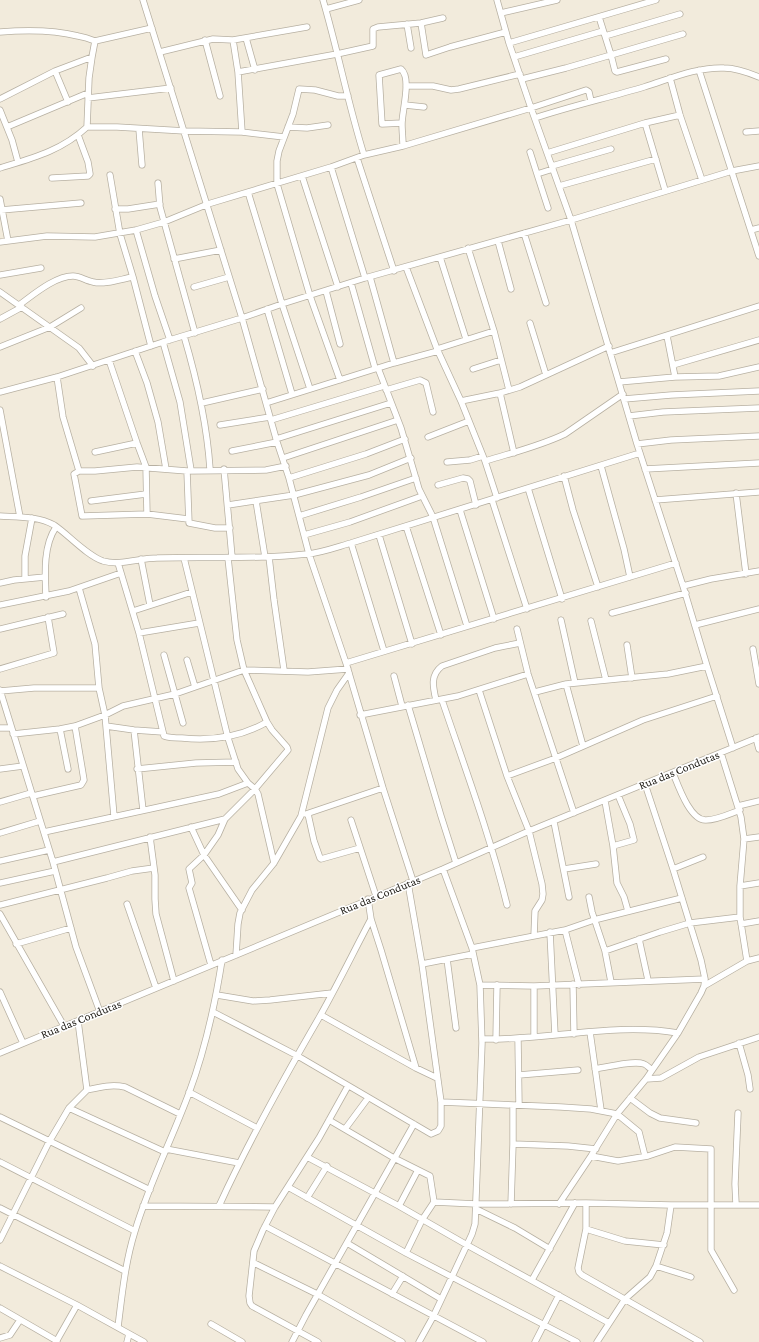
<svg xmlns="http://www.w3.org/2000/svg" width="759" height="1342" viewBox="0 0 759 1342" font-family="'Crimson Pro',serif">
	<style>
		.lines { fill: none; stroke-linecap: round; stroke-linejoin: round }
		.minor-casing { stroke: #b7b0a2; stroke-width: 7 }
		.minor { stroke: #fff; stroke-width: 5.5 }
		.labels { text-anchor: middle; dominant-baseline: central; stroke-width: 3; stroke-linejoin: round; paint-order: stroke }
		.street-label { font-size: 12px; fill: #25221c; stroke: #fff }
	</style>
	<rect width="100%" height="100%" fill="#f2ebdc"/>
	<g class="lines">
		<g class="minor-casing">
			<path id="minor" d="M143 0 242 318 277 442 289 478 309 554 346 663 383 788 413 881
				M323 0C338 51 348 104 364 155
				M497 0 509 43 531 108 571 220 637 444 683 586 707 666 733 748
				M326 9 359 0
				M501 13 557 0
				M421 23 426 55 450 47 506 32
				M407 24 411 48
				M0 32C24 30 54 30 78 36 84 37 90 39 95 41
				M605 36 680 14
				M246 38 255 70
				M205 40 220 96
				M233 40 238 72 242 132
				M509 43 656 0
				M160 52 213 39 233 40 307 27
				M514 57 603 31
				M666 59 617 72 615 71 611 55 683 34
				M699 70 759 256
				M55 71 68 102
				M238 72 337 54 373 46V29L378 27 421 23 443 18
				M670 78 680 115 702 180
				M522 79 566 68 611 55 599 17
				M406 86H433L451 90 459 89 520 74
				M88 98 171 88
				M0 99 55 71 92 57 95 41 152 28
				M405 105 424 107
				M0 110 12 140 18 162
				M535 118C571 106 607 98 644 87 670 79 696 67 724 68 736 68 747 72 759 77
				M402 123 382 124 379 75 401 69C412 78 402 111 402 124 402 131 403 139 403 146
				M645 123 665 190
				M7 127 88 93
				M87 127H117L185 131 242 132 284 137
				M288 127 307 128 328 125
				M139 129 142 165
				M746 132 759 131
				M530 152 537 174
				M547 153 645 123 680 115
				M357 158 394 271
				M552 166 611 149
				M331 167 365 278
				M0 168C33 158 61 151 87 127L89 78 92 57
				M110 175 120 234 133 277 151 346
				M302 176 338 287
				M52 178 88 176 90 174 88 162 78 135
				M158 183 160 207 195 333
				M559 186 656 159
				M248 192 282 304 310 389
				M0 199 8 241
				M548 208 537 174 553 169
				M115 209H128L160 204
				M1 210 81 203
				M136 230 155 296 170 340
				M751 230 759 228
				M524 233 546 303
				M498 241 511 289
				M0 242 47 236 95 237 136 230 164 222 208 204 331 167 364 155 403 146 531 108 586 90 589 92 591 101
				M468 248 494 331 509 390
				M440 257 466 339
				M174 259 221 250
				M406 267 437 349 461 401 485 461 497 498
				M0 275 41 268
				M370 277 394 363
				M351 283 375 368
				M194 287 229 277
				M326 291 340 344
				M0 292 79 348 93 366
				M19 305C33 295 55 276 73 276 80 276 86 281 93 282 105 285 121 279 133 277
				M267 309 292 394
				M0 319 22 307
				M530 323 546 375
				M184 336C197 380 207 424 210 469
				M667 336 675 377
				M163 342 180 402 191 470
				M0 347 50 327 81 308
				M437 349 494 331
				M135 351 147 383 158 422 166 469
				M610 353 759 306
				M109 360 137 443 146 467 147 514
				M673 365 759 340
				M378 368 401 428 419 489 433 517 467 626
				M473 369 501 360
				M57 377 63 417 79 471
				M340 380 310 296 277 184V161L279 151 293 114 299 89 315 90 338 96H348
				M619 382 675 377 719 376 759 367
				M386 390 420 380 426 383 433 412
				M0 392 57 377 163 342 242 318 282 304 365 278 571 220 732 171 759 166
				M500 393 514 453
				M624 399 671 395 759 391
				M461 401 500 393 520 387 609 346
				M202 403 263 389
				M266 403 394 363 438 351
				M0 410 20 517
				M629 416 663 412 759 408
				M271 420 384 386
				M220 425 270 417
				M428 437 469 421
				M276 439 391 403
				M637 444 671 440 759 436
				M232 451 277 442
				M95 452 137 443
				M283 458 398 420
				M485 461C512 453 540 446 565 434L623 394
				M447 462 470 460 483 456
				M601 466 624 549 630 577
				M224 469 232 557
				M645 469 759 463
				M187 471 189 523 215 528H230
				M564 476 573 510 598 587
				M289 478 366 454 405 439
				M438 485 463 478 468 479 470 481 476 505
				M528 488 562 599
				M736 493 746 574
				M492 500 527 609
				M655 500 759 492
				M91 501 146 494
				M256 501 265 557
				M228 505 294 495 369 475 411 458
				M460 510 494 619
				M0 516C18 517 38 516 54 525 69 535 86 555 103 561 120 566 140 558 157 558 207 556 257 560 307 554 321 553 337 547 351 543L640 453
				M299 516 361 497 416 478
				M188 519 147 514 82 516 74 474 79 471H95L137 467 187 471 266 470 286 466
				M406 526 441 635
				M304 535 350 522 422 496
				M379 535 412 644
				M351 543 384 651
				M269 557 274 600 284 670
				M184 558 228 738 238 769 248 783 255 789 258 794 274 863
				M141 559 150 605
				M118 563 139 633 164 736C169 738 176 738 182 738 212 741 241 737 267 722
				M25 578V556L32 518
				M0 583 14 580 45 577
				M683 586 711 579 759 571
				M79 588 95 644 99 688
				M46 597C45 574 43 546 56 527
				M0 605 69 591 121 573
				M133 611 192 592
				M612 613 686 593
				M561 620 575 683
				M591 621 606 680
				M695 625 759 609
				M0 629 63 614
				M517 629 528 674 574 813
				M139 633 199 623
				M627 645 632 678
				M753 649 759 684
				M164 655 183 723
				M187 660 195 687
				M346 663 676 563
				M0 669 54 653 48 617
				M394 676 402 706
				M566 684 583 746
				M0 690 53 862 76 947 100 1012
				M479 690 507 776 529 831 542 884 543 894 542 900 535 911 534 936
				M0 691 34 688H99L105 715 114 816
				M535 692 566 684 668 674 707 666
				M436 700C433 687 430 675 442 666L495 648 520 643
				M442 700C465 768 490 835 507 905
				M408 705 441 816 456 863
				M360 715 458 696 528 674
				M106 726 134 730 163 732
				M0 728H11
				M60 729 68 769
				M134 730 143 810
				M13 734 60 729 75 726 105 715 123 706 175 694 244 670 308 672 348 669
				M756 738 759 749
				M721 753 741 817 744 839 740 886V917L747 961
				M0 769 23 766
				M137 769 196 763 236 762
				M673 773C678 785 690 821 706 820 717 820 729 814 740 810
				M507 776 556 758 643 720 717 696
				M645 784 673 869 701 960 705 979
				M33 796 81 785 84 780 75 726
				M605 801 613 846 617 883 624 897 628 911
				M0 802 31 793
				M738 806 759 801
				M306 814 383 788
				M308 814 314 841 320 858 321 859 360 848
				M351 820 376 896
				M554 822 569 897
				M191 827 204 855 242 910
				M44 832 219 794 248 783
				M0 833 40 821
				M150 837 155 875V899L156 914 174 981
				M744 839 759 837
				M613 846 634 840 630 824 618 795
				M0 861 49 850
				M53 862 225 819 255 789 288 750 287 747 272 730 267 722 244 670 237 640 228 558
				M564 869 596 864
				M673 869 703 857
				M0 883 55 871
				M740 886 759 883
				M589 897 592 912 605 951 611 982
				M368 899 371 919 381 950 416 1068
				M127 904 156 988
				M0 905 107 878 132 871 154 868
				M0 914 64 1026
				M741 924 759 921
				M565 930 579 985
				M550 932 555 1035
				M639 939 648 980
				M16 944 71 928
				M472 948 565 930 594 920 682 898
				M605 951 660 932 690 923 740 917
				M236 955 238 924 240 913 252 890 274 863 301 816 328 708 337 690 349 673
				M447 959 456 1028
				M422 964 473 954
				M211 965 189 888 192 883 189 869 204 855 218 835 225 819
				M573 984 574 1034
				M480 985 534 986 705 979 704 986
				M534 986V1037
				M0 992 23 1043
				M217 995 253 1001 270 1000 332 993
				M213 1012 296 1055 431 1134 438 1131 441 1126V1102L422 964 408 883
				M321 1015 416 1068 437 1078
				M590 1032 601 1110
				M482 1039C547 1041 613 1022 678 1033
				M518 1039 519 1105
				M496 1040 497 985
				M739 1043 748 1075 750 1089
				M0 1053 443 869 529 831 759 737
				M595 1069C607 1067 634 1060 644 1064 647 1065 649 1068 652 1070
				M519 1075 578 1070
				M646 1079 661 1078 699 1057 759 1037
				M87 1090C100 1087 112 1084 125 1087L180 1114
				M189 1092 257 1128
				M630 1098 650 1113 660 1118 696 1123
				M441 1102 561 1107 591 1109 617 1114 639 1132 645 1156
				M69 1108 165 1152
				M0 1117 150 1190
				M329 1120 394 1158 430 1176 434 1202
				M345 1129 368 1098
				M513 1144 568 1146 596 1149
				M166 1149 239 1163
				M591 1156 618 1161 648 1156 675 1147 711 1149V1250L734 1290
				M307 1157 399 1206 467 1245 609 1323
				M0 1162 135 1231
				M288 1187 406 1253 577 1342
				M307 1198 327 1166
				M586 1203V1229L578 1268 579 1272 582 1275 700 1342
				M511 1204 513 1144V1105
				M559 1204 591 1156 617 1114 646 1079 678 1033 701 993 704 986 747 961 759 958
				M736 1204 735 1184 738 1113
				M143 1206 275 1207
				M219 1206C249 1140 284 1078 320 1016 338 984 354 951 371 919
				M399 1206 418 1170
				M0 1208 125 1271
				M476 1209 515 1228 550 1249
				M265 1226 483 1342
				M586 1229 625 1241 664 1245
				M0 1240 49 1142 69 1108 87 1090 78 1021
				M347 1243 441 1299
				M406 1253 422 1220 434 1202 476 1204 586 1203 671 1205H759
				M254 1263 317 1294 402 1342
				M0 1266 77 1305 144 1342
				M656 1266 691 1277
				M532 1280 575 1203
				M392 1294 403 1276
				M0 1308 57 1341
				M211 1324 242 1342
				M118 1327C122 1295 125 1263 135 1231 149 1184 172 1139 189 1093 205 1050 215 1005 222 960
				M0 1338 10 1335 20 1320
				M56 1342 77 1305
				M127 1342 129 1334
				M292 1342 306 1315 414 1124
				M318 1342 252 1306 250 1303 249 1296 254 1251 263 1230 275 1207 319 1138 348 1086
				M419 1342 434 1315 472 1234 475 1224 482 1043 480 985 472 948 443 869
				M535 1342 559 1295
				M597 1342 625 1299 650 1277 656 1266 667 1233 671 1205"/>
		</g>
		<use href="#minor" class="minor"/>
	</g>
	<g class="labels">
		<g class="street-label">
			<text transform="translate(679 770) rotate(-22)">Rua das Condutas</text>
			<text transform="translate(380 895) rotate(-22)">Rua das Condutas</text>
			<text transform="translate(81 1019) rotate(-22)">Rua das Condutas</text>
		</g>
	</g>
</svg>
